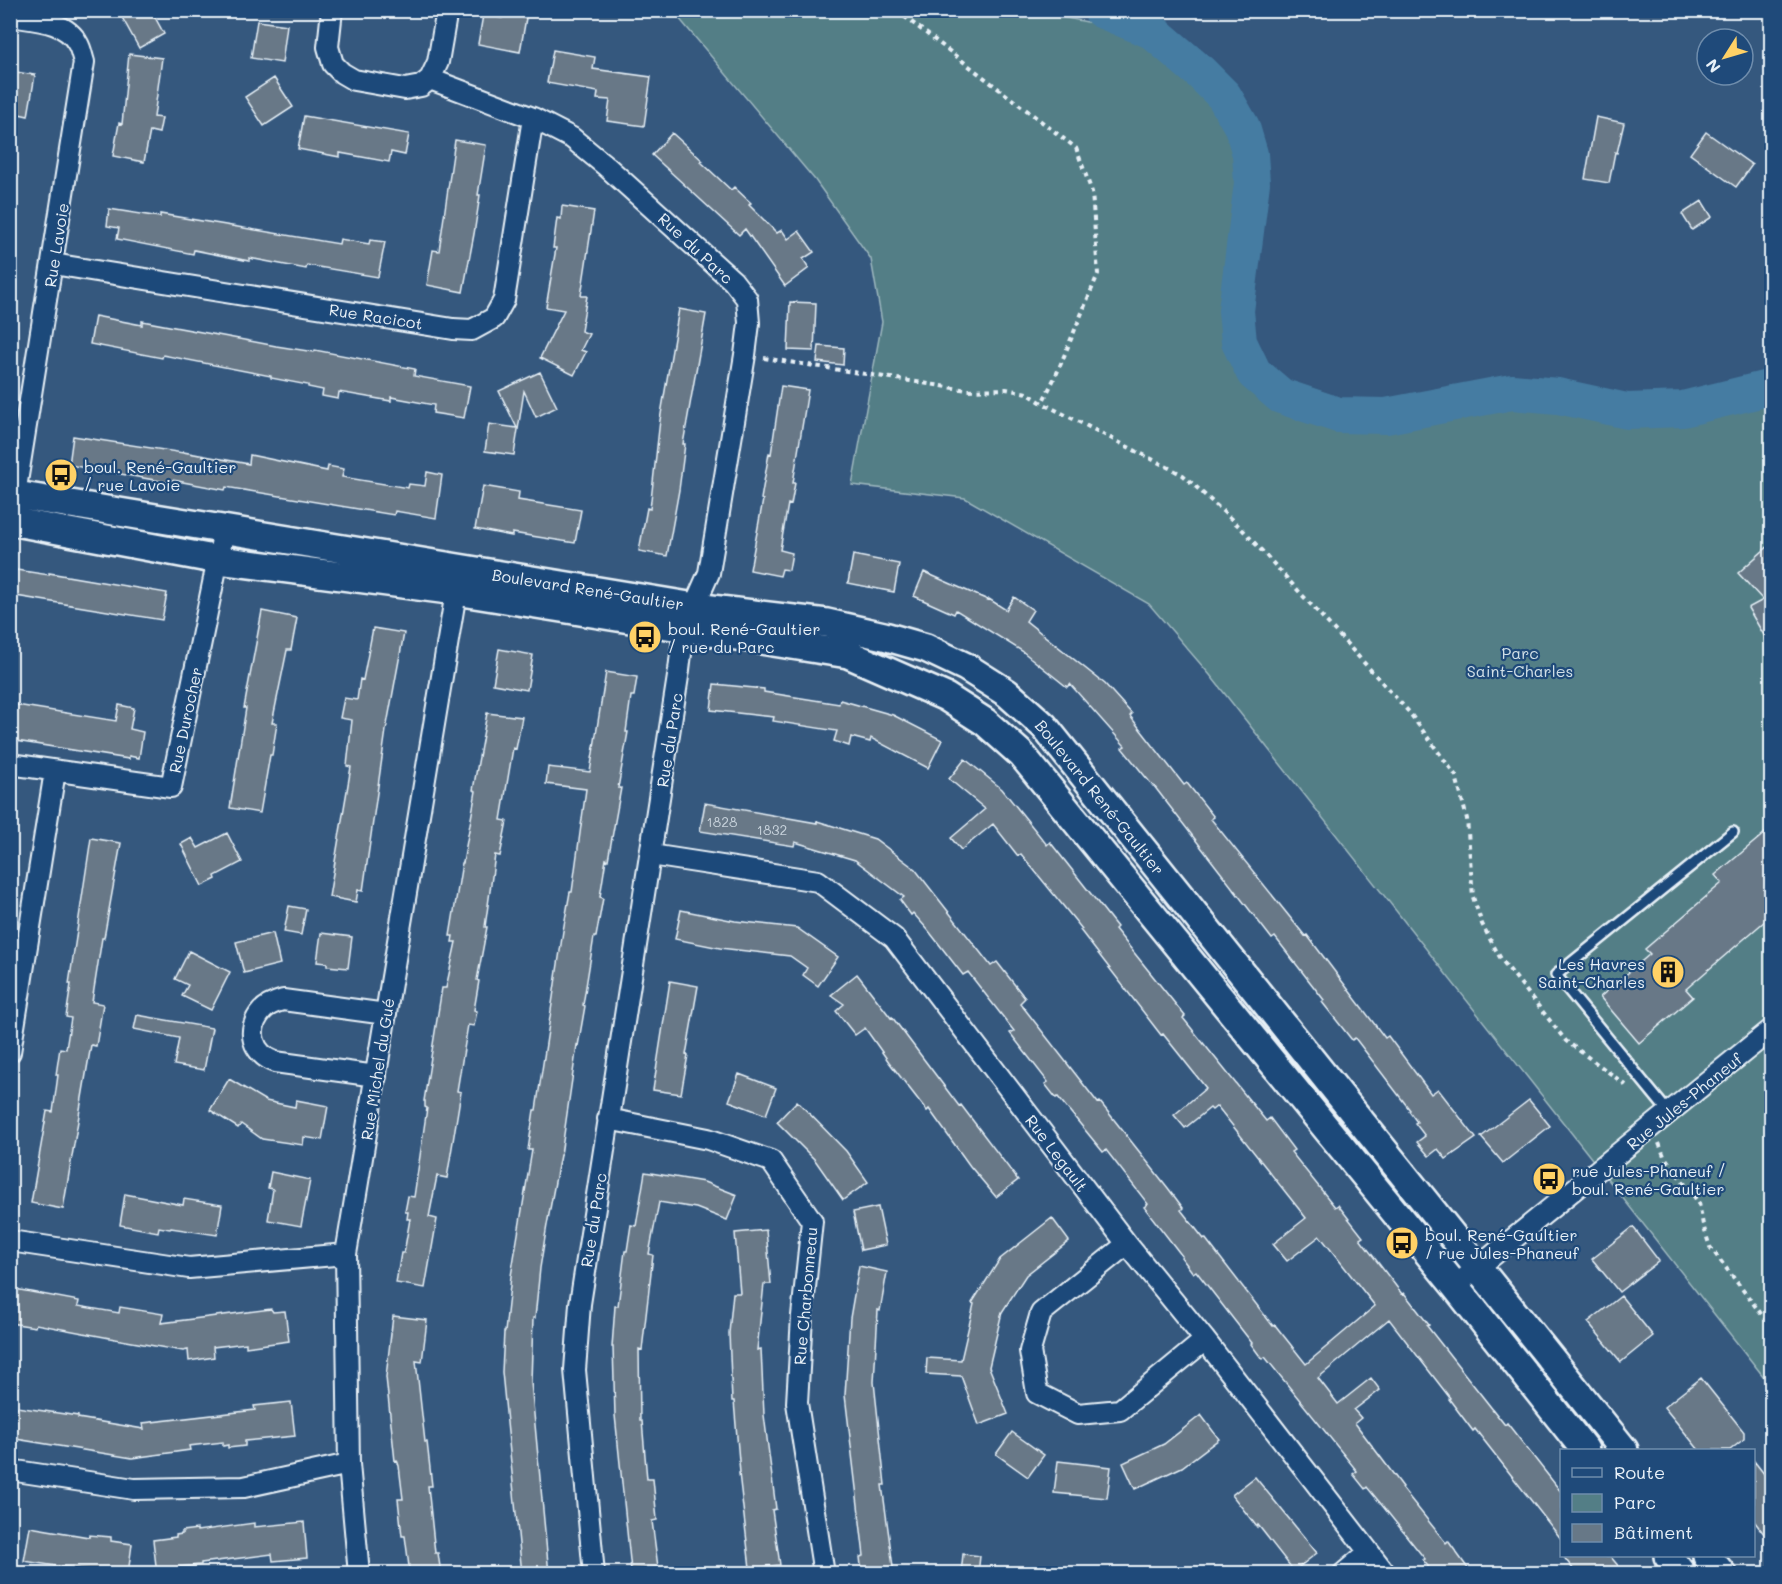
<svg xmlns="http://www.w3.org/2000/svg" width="1782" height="1584" viewBox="0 0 1782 1584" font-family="Mali,sans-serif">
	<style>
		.green { fill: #537e86; stroke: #9eb8bf; stroke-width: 1.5 }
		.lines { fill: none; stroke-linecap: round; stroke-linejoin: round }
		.river { stroke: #457ca2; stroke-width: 36 }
		.building { fill: #677887; stroke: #e8f1f8; stroke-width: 1.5 }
		.lane-casing { stroke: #e8f1f8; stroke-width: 14 }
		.street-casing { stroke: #e8f1f8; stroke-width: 24 }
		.secondary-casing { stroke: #e8f1f8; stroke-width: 32 }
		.path { stroke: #e8f1f8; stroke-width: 4; stroke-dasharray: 4.5 4.5; stroke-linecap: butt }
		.lane { stroke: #1f4a7a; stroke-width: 9 }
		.street { stroke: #1f4a7a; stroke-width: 20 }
		.secondary { stroke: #1f4a7a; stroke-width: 27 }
		.labels { text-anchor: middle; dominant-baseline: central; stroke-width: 4.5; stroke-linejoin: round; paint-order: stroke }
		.number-label { font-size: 14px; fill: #c8d3dc }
		.street-label { font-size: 16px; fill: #e8f1f8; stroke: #1f4a7a }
		.poi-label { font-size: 16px; fill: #e8f1f8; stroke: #1f4a7a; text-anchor: start }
		.park-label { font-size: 16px; fill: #d2e0e7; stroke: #1f4a7a }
	</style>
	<rect width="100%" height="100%" fill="#35587e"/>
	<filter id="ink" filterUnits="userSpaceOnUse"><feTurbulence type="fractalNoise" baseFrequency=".0167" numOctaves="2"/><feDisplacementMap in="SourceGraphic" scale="12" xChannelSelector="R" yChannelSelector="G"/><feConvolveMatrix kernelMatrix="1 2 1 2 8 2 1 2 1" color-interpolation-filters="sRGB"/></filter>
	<g filter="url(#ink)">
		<path class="green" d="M673 11H1030L1124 29 1154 47 1213 103 1226 127 1235 161 1238 205 1223 300V342L1234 369 1250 390 1279 410 1310 423 1359 427 1445 416 1496 407 1543 410 1623 425 1667 423 1771 402V1386L1210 675 1149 604 965 498 852 485 882 322 871 259 815 180Z"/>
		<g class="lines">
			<path class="river" d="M1101 10 1152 31 1201 73 1224 96 1242 127 1250 154 1252 183 1236 311 1239 342 1254 373 1281 396 1338 415 1386 416 1512 392 1558 396 1627 411 1683 409 1772 387"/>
		</g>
		<path class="building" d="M118 10H151L164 34 139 48Z
			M502 14 526 18 520 52 478 44 483 15 502 18Z
			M257 21 287 25 282 63 251 58Z
			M553 50 595 57 593 69 651 77 644 126 607 121 610 100 597 99 598 92 547 83Z
			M129 54 162 58 154 117 162 118 159 133 150 131 144 162 113 156 119 123 122 124Z
			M10 71 35 75 28 116 10 112Z
			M274 78 293 107 264 126 245 97Z
			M304 116 409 134 405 155 391 152 389 162 340 153V157L298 149Z
			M1596 117 1624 123 1617 153 1615 152 1609 183 1585 179Z
			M1706 132 1752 165 1736 187 1690 154Z
			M672 133 703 161 701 162 731 190 734 187 751 203 749 205 777 233 782 230 788 239 799 231 814 252 803 259 809 268 785 286 745 229 739 235 652 155Z
			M455 140 486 145 478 195H480L474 234 463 292 427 285 433 250 439 251Z
			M1702 201 1712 217 1692 230 1682 214Z
			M562 206 594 211 581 296H587L581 331 589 334 581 350 586 352 574 375 540 358 564 310 546 307 556 248H553L557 218 561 219Z
			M109 209 160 217V214L339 244 340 239 369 244 370 240 385 242 378 277 307 265 306 269 249 258V261L194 250 193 254 117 239 119 228 107 226Z
			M790 302 816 303 814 351 788 350Z
			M679 309 706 314 683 444H685L679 490 667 556 639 551 647 508 650 509 660 420Z
			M95 316 142 325V321L276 346 314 352 315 350 415 369 414 376 470 386 464 418 433 413 434 405 391 397V401L339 392 338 399 322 396 323 390 308 387V385L271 378V376L163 355 162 358 90 344Z
			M819 346 844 348 843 365 817 362Z
			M540 372 557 407 536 417 524 391 514 455 485 451 489 424 517 428 499 391Z
			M781 386 808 390 793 483H795L791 505 788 504 780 550 792 553 789 570 782 569 780 576 750 570 763 500 761 499 769 453 771 454Z
			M73 436 183 453V452L249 464 250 455 327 471 328 466 344 469 342 477 408 488 409 484 425 486 427 472 442 475 436 518 395 511 394 515 226 487 225 490 172 480V483L69 465Z
			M483 486 519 492 518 500 581 510 575 543 512 533V536L475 529Z
			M1772 543V649L1748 608 1763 600 1738 573Z
			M853 555 899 564 894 592 848 583Z
			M10 569 49 575V573L167 593 162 620 10 595Z
			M924 572 988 600 989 599 1006 610 1014 597 1033 610 1026 621 1105 684 1132 714 1130 716 1184 785 1187 783 1214 817 1211 819 1305 936 1307 935 1385 1038 1388 1036 1431 1094 1438 1089 1476 1138 1446 1159 1438 1149 1429 1156 1417 1142 1425 1136 1415 1123 1417 1122 1409 1111 1410 1110 1355 1038 1352 1040 1322 1002 1324 1000 1275 937 1272 939 1154 786H1153L1122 748 1125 746 1070 684 1067 687 1022 651 956 610 954 614 914 596Z
			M262 611 297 618 291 650H287L272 723H277L272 755H270L260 813 230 808 246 708H244Z
			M373 628 404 633 386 730 363 891 358 890 356 902 329 897 351 767 347 766 352 720 340 718 344 698 357 700 360 679 363 680Z
			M499 649 533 655 527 690 493 684Z
			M606 672 637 677 634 696H631L626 732H628L618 788H621L608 860 606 859 600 897 603 898 596 937H594L583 1005 585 1006 578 1046 577 1045 561 1155H560L547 1225 540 1268 535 1318H533L531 1382 549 1574H522L502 1372 504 1332H505L511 1276 532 1150H528L534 1110H536L563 931 570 892H572L586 789 546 784 548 767 590 772Z
			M714 684 764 689V692L839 704 840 700 893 715 942 740 928 768 871 738 870 742 851 737 849 746 834 741 837 731 773 721 774 717 711 710Z
			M10 704 116 721 119 705 134 708 130 729 143 732 139 758 129 756V759L10 740Z
			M487 713 522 717 516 749 513 748 501 820 507 821 500 856 495 855 485 927H487L477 980 479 981 474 1010 477 1011 474 1026 468 1025 457 1091 461 1092 447 1178 437 1176 429 1217 437 1219 425 1288 396 1283 401 1253H404L410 1219H407L408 1212H405L408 1196 414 1197 427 1108 425 1107V1101H424L442 988H446L456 942H452L453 936H450L462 863H463L476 791 473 790Z
			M965 759 1002 789 1047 845 1050 842 1117 927 1115 929 1185 1016 1183 1018 1266 1121 1270 1118 1294 1150 1291 1152 1335 1207 1338 1205 1363 1237 1360 1239 1402 1294 1404 1293 1429 1325 1427 1326 1471 1382 1505 1425 1507 1423 1562 1493V1540L1475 1429 1473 1431 1449 1399 1450 1398 1389 1319 1318 1378 1338 1404 1371 1378 1380 1390 1354 1410 1361 1418 1355 1423 1403 1487 1402 1488 1446 1543 1448 1541 1472 1574H1434L1423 1560 1425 1559 1381 1504 1367 1487 1365 1489 1353 1474 1357 1471 1265 1357 1262 1359 1251 1344 1252 1343 1196 1271 1193 1273 1181 1257 1182 1256 1144 1207 1148 1204 1106 1150 1103 1152 1058 1097 1056 1098 1045 1084 1048 1082 1010 1033 1014 1031 968 972 963 975 928 930 913 913 911 915 900 900 904 897 855 860 795 842 794 846 700 831 705 803 817 823V821L875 839 915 869 991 966 997 962 1025 998 1020 1003 1098 1103 1100 1102 1168 1188 1183 1208 1181 1210 1204 1239 1205 1238 1273 1326 1275 1325 1306 1364 1375 1306 1320 1236 1287 1261 1273 1244 1306 1218 1217 1106 1212 1110 1210 1108 1185 1128 1174 1115 1206 1088 1163 1034 1161 1035 1080 930 1082 929 1021 854 1018 856 993 824 961 850 951 838 985 809 949 779Z
			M1772 827V915L1686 989 1693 997 1639 1043 1600 997 1650 954 1645 949 1722 883 1715 875Z
			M227 833 242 862 215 876 216 879 202 886 181 844 192 838 198 848Z
			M91 838 121 843 104 938H102L92 1002 103 1004 96 1046 91 1045 63 1209 31 1203 47 1111 53 1112 58 1075H56L60 1048 66 1049 71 1018 66 1017 71 984H69Z
			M289 906 306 909 301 935 284 932Z
			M681 910 735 921 797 928 838 957 818 986 803 975 807 968 790 956 720 948 675 939Z
			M273 933 280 964 244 973 236 942Z
			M321 933 352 937 348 968 327 966V963L317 962Z
			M189 951 230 972 211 1010 182 996 188 985 175 979Z
			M857 974 891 1018 892 1017 959 1106 961 1105 1018 1180 996 1197 970 1166 929 1109 927 1111 889 1062 865 1028 855 1035 836 1011 844 1004 831 995Z
			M670 981 698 986 686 1055H688L681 1094 653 1090Z
			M137 1015 212 1028 204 1070 174 1065 179 1038 134 1029Z
			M739 1074 776 1088 766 1115 729 1101Z
			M229 1079 266 1101 295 1107 296 1100 328 1106 322 1140 304 1137 303 1145 262 1139 241 1124 238 1128 210 1110Z
			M1529 1100 1550 1126 1503 1163 1481 1137Z
			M797 1101 846 1151 868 1182 843 1200 815 1160 777 1122Z
			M271 1172 310 1180 301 1226 268 1220 273 1189 268 1188Z
			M645 1172 704 1182 737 1195 727 1220 696 1208 659 1202 649 1254 653 1255 642 1350 639 1349 640 1421H642L647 1479H653L657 1520 652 1521 658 1567 631 1570 615 1415 613 1347H612L615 1306H618L625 1251H627L631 1225 636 1226Z
			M125 1194 183 1205 184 1199 222 1205 217 1235 171 1228 170 1229 159 1227 158 1232 120 1225Z
			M878 1207 886 1245 861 1250 853 1212Z
			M1052 1218 1069 1241 1026 1275 1002 1312 989 1367 1008 1414 979 1425 961 1376 926 1374 927 1358 961 1360 974 1304 972 1303 1000 1259Z
			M1633 1227 1659 1261 1619 1292 1592 1259Z
			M766 1230 771 1284H764L757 1350 761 1349 764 1415 776 1509 772 1510 780 1565 750 1568 739 1473H740L734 1401H732L729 1333 733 1293H740L735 1233Z
			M859 1266 887 1272 880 1311 878 1310 874 1382 885 1485H882L894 1574H862L860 1557 864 1556 845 1395 850 1318Z
			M15 1289 79 1301 78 1306 119 1313 120 1307 163 1314 161 1323 271 1309 273 1312 285 1311 289 1341 246 1347V1343L213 1347 214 1357 189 1361 188 1350 183 1351 115 1339 36 1324 35 1327 10 1323V1292H15Z
			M1621 1296 1653 1336 1621 1362 1588 1322Z
			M393 1316 427 1320 422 1362 416 1361 425 1442H427L432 1486H428L435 1553H438L441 1574H410L405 1536H402L398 1499H403L399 1466 397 1460 395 1461 386 1377Z
			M1701 1378 1744 1432V1439L1730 1450H1699L1664 1407Z
			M291 1402 295 1436 245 1441V1446L228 1448V1445L223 1446V1442L189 1446 190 1450 132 1458 10 1438V1406L78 1416V1418L144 1429 143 1423 255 1410 254 1406Z
			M1201 1415 1219 1439 1182 1467 1135 1489 1123 1463 1164 1444Z
			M1012 1432 1044 1455 1028 1477 996 1454Z
			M1058 1461 1111 1467 1107 1498 1054 1493Z
			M1754 1461 1772 1484V1544L1754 1521Z
			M1255 1477 1317 1553 1294 1571 1258 1525 1257 1527 1232 1495Z
			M304 1522 307 1558 273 1561 272 1554 201 1563V1565L180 1567 181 1574H157L153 1540 176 1537V1535L182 1534V1531L197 1529V1531L254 1523V1527Z
			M30 1527 89 1537V1535L111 1537V1541L132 1544 128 1574 56 1566 24 1561Z
			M963 1554 980 1556 978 1574H961Z
			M1563 1556H1610L1625 1574H1577Z"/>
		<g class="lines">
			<g class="lane-casing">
				<path id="lane" d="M1669 1113 1556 975 1733 832"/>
			</g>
			<g class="street-casing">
				<path id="street" d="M332 10 328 47 333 64 342 73 354 80 405 89 421 86 430 79 438 62 447 10
					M10 16C34 20 66 20 78 44 81 49 82 56 84 62L13 507
					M430 79 533 118 572 138 606 166 733 281 747 299 749 323 745 355 709 573 684 629 679 670 580 1304 575 1370 594 1574
					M53 264 453 329 472 330 494 318 504 300 533 118
					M10 764 171 787 224 530
					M651 855 818 881 894 938 1127 1244 1205 1340 1386 1574
					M10 1052 55 771
					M376 1076 275 1062C253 1054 245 1030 262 1011 267 1005 276 1002 283 1000L386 1014
					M608 1119 708 1139 771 1161 812 1221 802 1316 797 1403 824 1574
					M10 1241 189 1268 346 1254
					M1127 1244 1041 1313 1030 1351 1037 1393 1078 1414 1120 1410 1205 1340
					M1455 1286 1772 1029
					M10 1470 134 1489 244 1487 349 1464
					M359 1574 349 1464 346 1254 458 580
					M1343 1574 1369 1552"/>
			</g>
			<g class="secondary-casing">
				<path id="secondary" d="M10 494 695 607 827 623 884 636 926 648 966 667 1007 693 1044 726 1624 1450
					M10 521 219 560 456 591 848 654 946 697 985 722 1022 755 1455 1286 1585 1450
					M1668 1556 1682 1574
					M1707 1556 1722 1574"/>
			</g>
			<path class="path" d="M898 10 901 14 1076 148 1092 192 1098 274 1057 373 1042 403
				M764 358 967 390 1006 389 1027 393 1042 403 1183 475 1241 528 1409 712 1456 776 1467 819 1473 897 1482 924 1492 943 1501 959 1566 1041 1626 1085
				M1659 1143 1664 1156 1699 1203 1703 1225 1710 1247 1772 1328"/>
			<use href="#lane" class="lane"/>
			<use href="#street" class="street"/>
			<use href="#secondary" class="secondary"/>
		</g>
	</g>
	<defs>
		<g id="bus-disc" transform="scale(1.725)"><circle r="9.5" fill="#ffd166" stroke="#1f4a7a"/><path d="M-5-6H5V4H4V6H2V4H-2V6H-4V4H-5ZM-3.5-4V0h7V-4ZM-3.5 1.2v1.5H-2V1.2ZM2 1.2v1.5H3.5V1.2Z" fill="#111"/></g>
		<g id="building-disc" transform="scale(1.725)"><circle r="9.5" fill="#ffd166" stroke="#1f4a7a"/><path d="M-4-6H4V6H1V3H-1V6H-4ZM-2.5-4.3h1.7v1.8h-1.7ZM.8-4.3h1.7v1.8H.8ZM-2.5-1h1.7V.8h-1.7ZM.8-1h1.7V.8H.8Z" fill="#111"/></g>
	</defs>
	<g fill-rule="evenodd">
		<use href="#bus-disc" x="61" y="475"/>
		<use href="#bus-disc" x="645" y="637"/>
		<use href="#building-disc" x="1668" y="972"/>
		<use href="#bus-disc" x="1549" y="1179"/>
		<use href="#bus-disc" x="1402" y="1243"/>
	</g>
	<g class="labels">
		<g class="number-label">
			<text x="722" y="821">1828</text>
			<text x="772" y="829">1832</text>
		</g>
		<g class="street-label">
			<text transform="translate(56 245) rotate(-81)">Rue Lavoie</text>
			<text transform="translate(696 248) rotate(43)">Rue du Parc</text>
			<text transform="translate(376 316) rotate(9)">Rue Racicot</text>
			<text transform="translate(588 589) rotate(9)">Boulevard René-Gaultier</text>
			<text transform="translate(185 720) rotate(-78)">Rue Durocher</text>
			<text transform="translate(669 740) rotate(-81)">Rue du Parc</text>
			<text transform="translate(1100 797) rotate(51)">Boulevard René-Gaultier</text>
			<text transform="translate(377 1069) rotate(-81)">Rue Michel du Gué</text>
			<text transform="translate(1684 1101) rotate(-39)">Rue Jules-Phaneuf</text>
			<text transform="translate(1057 1153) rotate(53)">Rue Legault</text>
			<text transform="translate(593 1220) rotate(-81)">Rue du Parc</text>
			<text transform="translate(805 1296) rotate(-85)">Rue Charbonneau</text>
		</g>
		<g class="poi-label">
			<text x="84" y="466">boul. René-Gaultier<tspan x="84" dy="18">/ rue Lavoie</tspan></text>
			<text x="668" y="628">boul. René-Gaultier<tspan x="668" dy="18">/ rue du Parc</tspan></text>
			<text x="1645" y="963" text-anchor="end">Les Havres<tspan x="1645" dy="18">Saint-Charles</tspan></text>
			<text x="1572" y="1170">rue Jules-Phaneuf /<tspan x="1572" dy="18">boul. René-Gaultier</tspan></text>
			<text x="1425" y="1234">boul. René-Gaultier<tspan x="1425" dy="18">/ rue Jules-Phaneuf</tspan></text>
		</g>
		<g class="park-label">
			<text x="1520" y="652">Parc<tspan x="1520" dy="18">Saint-Charles</tspan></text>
		</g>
	</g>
	<rect width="1782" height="1584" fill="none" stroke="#1f4a7a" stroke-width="36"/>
	<rect x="18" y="18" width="1746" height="1548" fill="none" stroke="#e8f1f8" stroke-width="2" filter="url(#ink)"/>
	<rect x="1560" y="1449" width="195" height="108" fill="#1f4a7a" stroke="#6f8dac" stroke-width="1.5"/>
	<rect x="1572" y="1468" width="30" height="9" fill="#1f4a7a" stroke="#6f8dac" stroke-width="1.5"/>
	<text x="1614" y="1479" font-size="18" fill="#e8f1f8">Route</text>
	<rect x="1572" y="1494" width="30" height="18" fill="#537e86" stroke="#6f8dac" stroke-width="1.5"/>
	<text x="1614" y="1509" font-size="18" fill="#e8f1f8">Parc</text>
	<rect x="1572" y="1524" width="30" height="18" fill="#677887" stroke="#6f8dac" stroke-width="1.5"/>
	<text x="1614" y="1539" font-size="18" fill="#e8f1f8">Bâtiment</text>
	<g transform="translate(1725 57) rotate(233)"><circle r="28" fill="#1f4a7a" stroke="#6f8dac" stroke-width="1.5"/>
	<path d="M0-4.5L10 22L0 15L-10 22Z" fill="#ffd166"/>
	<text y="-9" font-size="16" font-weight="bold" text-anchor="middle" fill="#e8f1f8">N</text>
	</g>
</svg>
